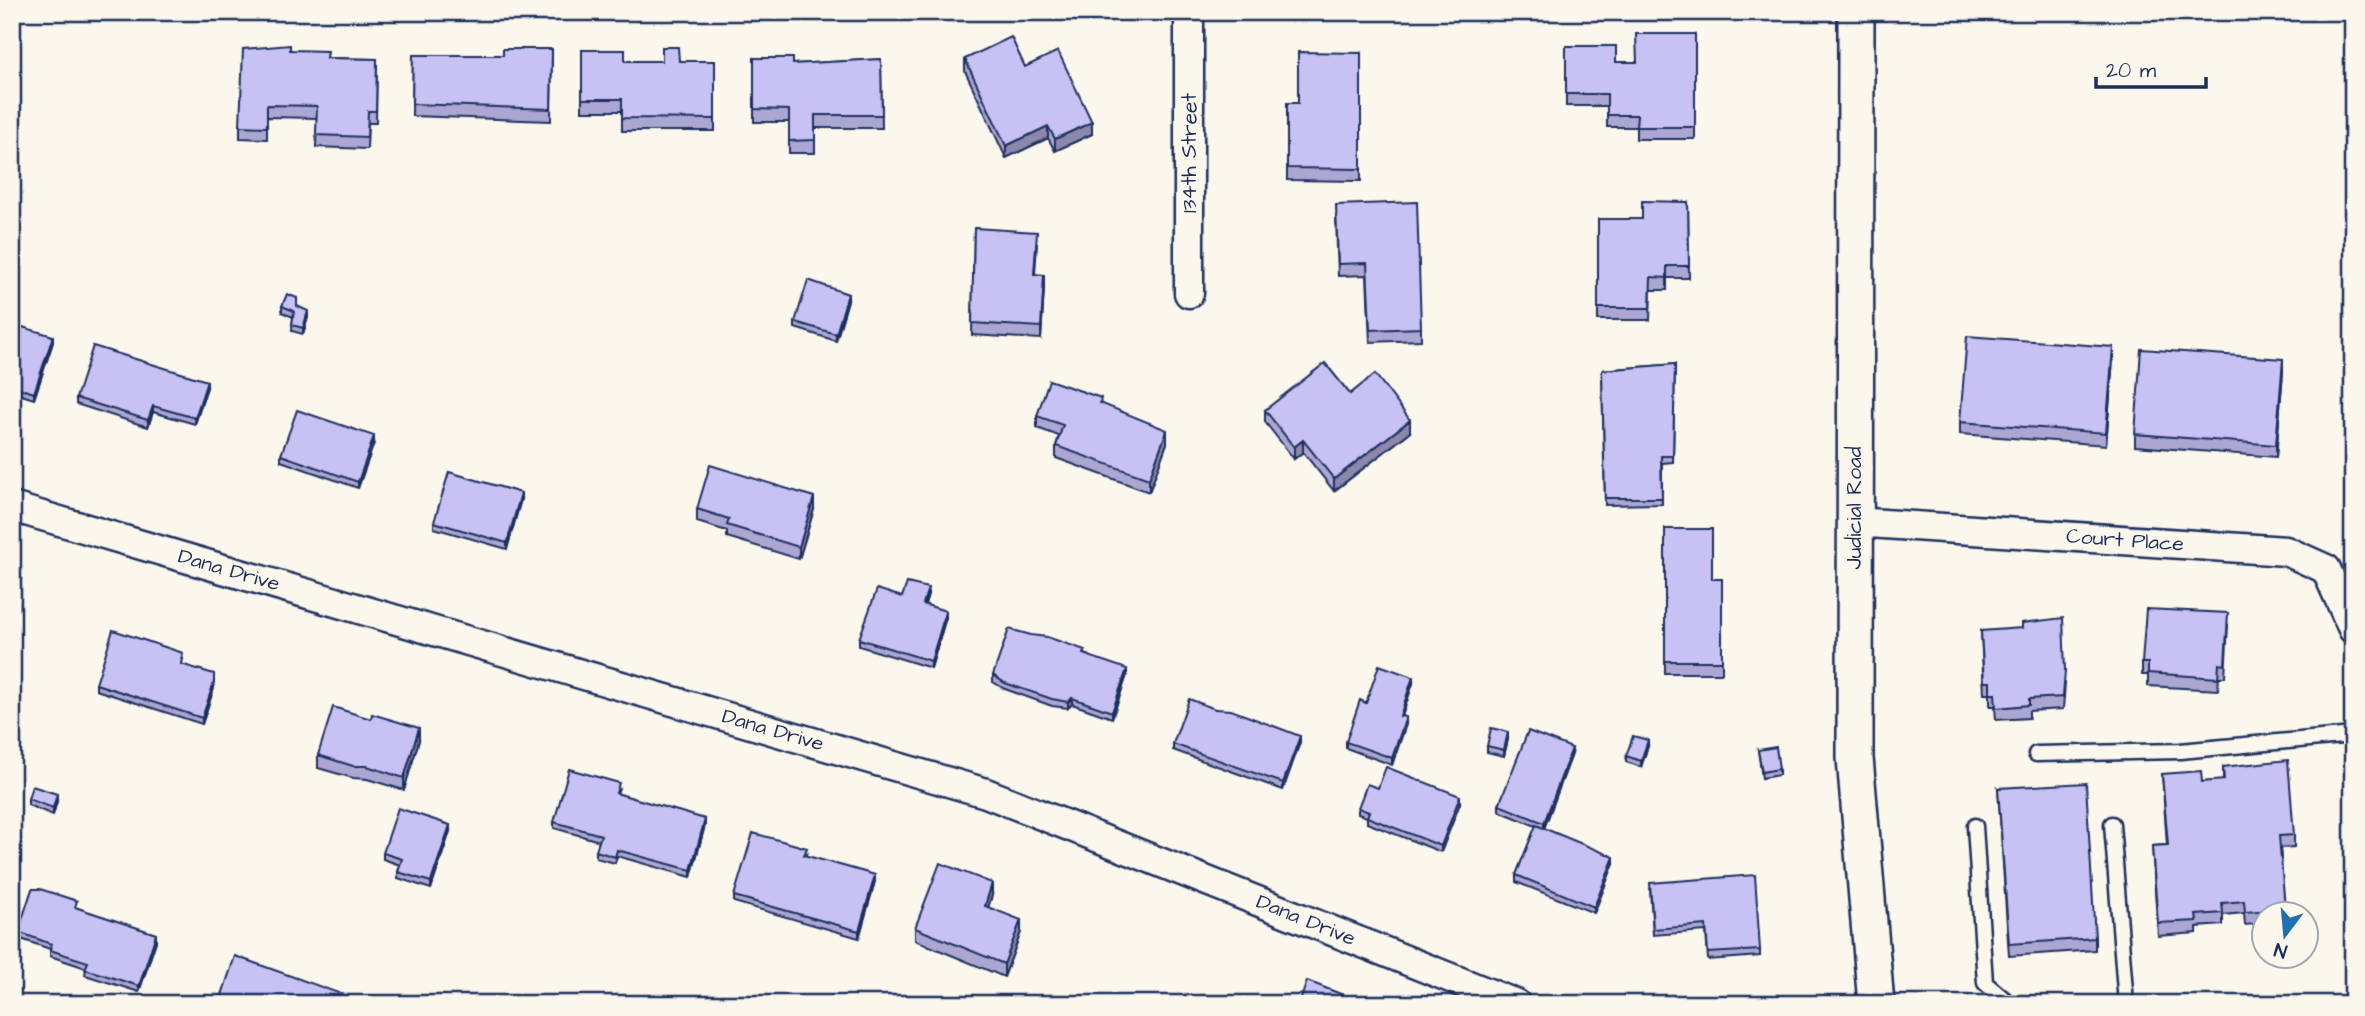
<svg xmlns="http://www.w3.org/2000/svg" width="2365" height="1016" viewBox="0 0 2365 1016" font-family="'Architects Daughter',sans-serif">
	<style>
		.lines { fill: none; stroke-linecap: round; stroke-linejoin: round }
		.service-casing { stroke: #1b2f5e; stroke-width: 19 }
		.minor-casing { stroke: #1b2f5e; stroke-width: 33 }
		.tertiary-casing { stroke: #1b2f5e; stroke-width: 40 }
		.service { stroke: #fbf7ec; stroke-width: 14 }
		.minor { stroke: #fbf7ec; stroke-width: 28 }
		.tertiary { stroke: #fbf7ec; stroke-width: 35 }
		.wall { fill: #aca7d2; stroke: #1b2f5e; stroke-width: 2 }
		.shaded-wall { fill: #8c88ab; stroke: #1b2f5e; stroke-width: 2 }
		.building { fill: #c8c2f4; stroke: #1b2f5e; stroke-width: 2 }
		.labels { text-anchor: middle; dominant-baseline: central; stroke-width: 6; stroke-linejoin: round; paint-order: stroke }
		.street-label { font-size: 21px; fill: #1b2f5e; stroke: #fbf7ec }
	</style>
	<rect width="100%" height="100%" fill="#fbf7ec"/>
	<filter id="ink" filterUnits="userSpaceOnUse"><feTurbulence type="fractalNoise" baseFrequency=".0143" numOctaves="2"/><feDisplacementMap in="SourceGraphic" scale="14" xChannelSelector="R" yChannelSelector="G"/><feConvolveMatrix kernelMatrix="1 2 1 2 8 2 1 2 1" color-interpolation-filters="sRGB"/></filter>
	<g filter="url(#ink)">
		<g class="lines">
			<g class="service-casing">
				<path id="service" d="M2036 754 2180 751 2353 735
					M2112 824 2126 1004
					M1975 826 1985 983 2010 1004"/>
			</g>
			<g class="minor-casing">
				<path id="minor" d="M1189 12V293
					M12 507 986 793 1516 1004
					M1854 522 2286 551 2326 569 2353 629"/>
			</g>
			<g class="tertiary-casing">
				<path id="tertiary" d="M1856 12 1855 758 1876 1004"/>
			</g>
			<use href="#service" class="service"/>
			<use href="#minor" class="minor"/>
			<use href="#tertiary" class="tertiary"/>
		</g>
		<path class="wall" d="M1695 34V139H1636V127H1607V106H1566V46L1616 62H1636Z
			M552 49 551 121 412 116 413 55H503Z
			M290 50 328 58 377 59 376 123H368L367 149 316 147 317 118 267 117V139L240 138V126Z
			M582 50 625 61H715V131H622V111H582Z
			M1361 53V181L1287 180V103H1298Z
			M754 58 793 64 881 59 882 128H815V153H789V122H754Z
			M965 59 1025 67 1092 134 1055 151 1048 138 1006 158 965 71Z
			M1688 202 1689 278H1667V290H1651L1650 320H1598V219H1642Z
			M1336 217 1421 328V340L1370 342 1367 275 1338 276Z
			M974 228 1037 244 1035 274 1044 287 1041 339 972 335Z
			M848 300 836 341 795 328V322Z
			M282 306H297L308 317 303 334 292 331 293 317 282 312Z
			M12 324 53 342 34 399 12 392Z
			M2113 359 2106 445 1960 434V422Z
			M1675 364 1673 462 1662 463V504L1605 505 1602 370Z
			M2283 371 2276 457 2135 446V434Z
			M207 387 195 424 153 412 148 427 76 404V398Z
			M1350 394 1410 432 1334 491 1303 452 1294 459 1265 422V410Z
			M1101 404 1167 443 1149 492 1056 458V446L1059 436 1037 428V416Z
			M374 443 358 488 281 461V455Z
			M521 499 507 549 434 528V522Z
			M697 509H814L799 559 727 537V531L697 522Z
			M1665 529 1712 579H1722V673H1665Z
			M928 594 925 604 946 617 931 668 859 646V639L902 597Z
			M2228 625 2225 677H2219L2218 690 2148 686V675H2142V663Z
			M1981 631 2065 683 2063 709 2029 711V718L1996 720 1995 706H1990V694H1984Z
			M1085 654 1127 675 1112 718 1072 704 1068 708 1052 706 1005 689 993 682V675Z
			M183 659 182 664 214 688 202 724 96 690V684Z
			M1413 683 1402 716 1406 724 1392 765 1346 748V742L1366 703Z
			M1215 709 1300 742 1283 790 1173 750V744Z
			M1508 739 1504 756 1487 752V746Z
			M419 740 404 790 367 779 353 778 318 768V755Z
			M1648 746 1641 767 1626 762V756Z
			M1758 750 1779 769V775L1762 778Z
			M1572 754 1544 828 1614 863 1594 913 1516 882V875L1536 826 1499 811V805Z
			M2223 767 2294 835V847L2280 848 2285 914H2264V923L2245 925 2244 913 2223 915V925L2197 927V933L2158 936 2152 846 2167 845 2162 774 2202 782 2223 781Z
			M1378 788 1460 803 1441 852 1367 823V817L1358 814V808Z
			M1998 788 2095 938V950L2009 956Z
			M619 789 617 794 705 825 691 877 617 856 615 863 596 858V851L599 841 554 828V822Z
			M28 799 57 801 53 815 28 805Z
			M450 831 431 889 398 878V872L400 865 383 859V853Z
			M807 854 806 856 875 881 859 938 734 902V896Z
			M1650 890 1760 950V956L1708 960 1706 931 1653 935Z
			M992 895 988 907 1021 932 1004 977 915 940V928Z
			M77 908 156 941 139 992 85 975 86 968 50 956V949L18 938V932Z"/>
		<path class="shaded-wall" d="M1092 122V134L1055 151V139Z
			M1048 126V138L1006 158V146Z
			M1044 275V287L1041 339V327Z
			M848 294V300L836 341V334Z
			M308 311V317L303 334V328Z
			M53 336V342L34 399V393Z
			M2113 347V359L2106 445V433Z
			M2283 359V371L2276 457V445Z
			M207 381V387L195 424V418Z
			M153 406V412L148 427V420Z
			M1410 420V432L1334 491V479Z
			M1167 430V443L1149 492V479Z
			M374 436V443L358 488V482Z
			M1303 440V452L1294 459V447Z
			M521 493V499L507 549V543Z
			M814 497V509L799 559V547Z
			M928 588V594L923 610V604Z
			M18 602V608L12 627V621Z
			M946 611V617L931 668V661Z
			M1127 669V675L1112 718V712Z
			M1413 677V683L1400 722V716Z
			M214 682V688L202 724V718Z
			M1072 698V704L1068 708V702Z
			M1406 717V724L1392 765V758Z
			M419 728V740L404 790V778Z
			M1508 732V739L1504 756V750Z
			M1300 736V742L1283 790V783Z
			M1648 740V746L1641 767V761Z
			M1572 748V754L1544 829V823Z
			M57 794V801L53 815V808Z
			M1460 796V803L1441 852V846Z
			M705 819V825L691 877V870Z
			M450 825V831L431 889V882Z
			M1614 857V863L1594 913V907Z
			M875 875V881L859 938V931Z
			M992 883V895L985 918V906Z
			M1021 920V932L1004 977V964Z
			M156 934V941L139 992V986Z"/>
		<path class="building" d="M1636 34H1695V127H1636L1637 115H1607V94H1566V46H1616V62H1637Z
			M1011 37 1025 67 1058 51 1092 122 1055 139 1048 126 1006 146 965 59Z
			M290 45V50L328 51 327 58 377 59 376 111H368L367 137 316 135 317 106 267 105V127L240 126 243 49Z
			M662 47H678L679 61H715V119L622 118V99H582V50H625V61H662Z
			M503 49H552L551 109 412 104 413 55H503Z
			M1298 52 1361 53V169L1287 168V103H1298Z
			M754 58H793V64L881 59 882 115H815V140L789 141V110L754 109Z
			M1642 201 1688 202 1689 266H1667V278L1651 277 1650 308H1598V219H1642Z
			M1417 202 1421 328 1370 330 1367 263 1338 264 1336 205Z
			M974 228 1037 232 1034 274 1044 275 1041 327 972 323Z
			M808 280 848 294 836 334 795 322Z
			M287 294 297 298V306L308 311 303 328 292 325 294 311 282 306Z
			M12 324 53 336 34 393 12 386Z
			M1967 336 2113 347 2106 433 1960 422Z
			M93 346 207 381 195 418 153 406 148 420 76 398Z
			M2141 349 2283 359 2276 445 2135 434Z
			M1325 363 1350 394 1375 374 1410 420 1334 479 1303 440 1294 447 1265 410Z
			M1675 364 1673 456H1661L1662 498H1605L1602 370Z
			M1049 380 1101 398 1100 403 1167 430 1149 479 1056 446 1063 425 1037 416Z
			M297 410 374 436 358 482 281 455Z
			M710 465 814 497 799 547 727 525 729 519 697 509Z
			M449 472 521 493 507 543 434 522Z
			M1665 529H1712V579H1722V661H1665Z
			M907 583 928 588 923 604 946 611 931 661 859 639 877 589 902 597Z
			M12 601 18 602 12 621Z
			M2146 609 2228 613 2225 665 2219 664 2218 678 2148 673V663H2142Z
			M2063 618 2065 671 2063 697 2029 699V705L1996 708 1995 694H1990V682H1984L1981 631 2022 628V623Z
			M1009 629 1031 635 1047 637 1085 650 1083 654 1127 669 1112 712 1072 698 1068 702 1052 699 1005 683 993 675Z
			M113 630 183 653 181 664 214 674V682L202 718 96 684Z
			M1379 665 1413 677 1400 716 1406 717 1392 758 1346 742 1360 700 1366 703Z
			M1189 699 1215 709 1231 710 1300 736 1283 783 1173 744Z
			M333 707 371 719 372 714 419 728 404 778 367 766H353L318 755Z
			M1491 728 1508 732 1504 750 1487 746Z
			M1528 731 1572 748 1544 823 1499 805Z
			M1633 736 1648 740 1641 761 1626 756Z
			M1776 747 1779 769 1762 772 1758 750Z
			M2288 760 2294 835 2279 836 2285 909 2245 912 2244 901 2222 903 2223 913 2196 915 2197 921 2158 923 2152 846 2168 845 2162 774 2201 771 2202 782 2224 780 2223 767Z
			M1386 767 1460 796 1441 846 1367 817 1369 812 1358 808 1367 784 1378 788Z
			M569 769 619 783 616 793 705 819 691 870 617 850 615 857 596 851 601 835 554 822Z
			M2086 783 2095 938 2009 944 1998 788Z
			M32 786 57 794 53 808 28 799Z
			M398 808 450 825 431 882 398 872 402 859 383 853Z
			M1536 825 1614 857 1594 907 1516 875Z
			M753 833 807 848 804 855 875 875 859 931 734 896Z
			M940 863 992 883 985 906 1021 920 1004 964 915 928Z
			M1755 875 1760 950 1708 953 1706 925 1653 929 1650 883Z
			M32 889H40L77 901 75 907 156 934 139 986 85 969 88 962 50 950 51 944 18 932Z
			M235 956 344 995 341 1004H219Z
			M1307 981 1367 1004H1299Z"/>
	</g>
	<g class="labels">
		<g class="street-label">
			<text transform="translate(1189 153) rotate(-90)">134th Street</text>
			<text transform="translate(1854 508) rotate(-90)">Judicial Road</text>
			<text transform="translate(2125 540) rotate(4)">Court Place</text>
			<text transform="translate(229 570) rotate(16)">Dana Drive</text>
			<text transform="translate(773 730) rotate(16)">Dana Drive</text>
			<text transform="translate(1306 920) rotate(22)">Dana Drive</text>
		</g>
	</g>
	<rect width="2365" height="1016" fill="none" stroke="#fbf7ec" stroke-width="42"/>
	<rect x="21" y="21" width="2323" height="974" fill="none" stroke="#1b2f5e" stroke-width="2.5" filter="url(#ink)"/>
	<g transform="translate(2285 935) rotate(196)"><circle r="33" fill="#fbf7ec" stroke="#a1a7b3" stroke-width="2"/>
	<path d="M0-5L12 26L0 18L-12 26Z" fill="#1f6fb2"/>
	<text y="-10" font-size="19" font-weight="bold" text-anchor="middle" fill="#1b2f5e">N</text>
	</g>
	<path d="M2096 77v10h110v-10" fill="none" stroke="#1b2f5e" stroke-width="3.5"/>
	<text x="2106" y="77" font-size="21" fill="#1b2f5e" stroke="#fbf7ec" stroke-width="5" paint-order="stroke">20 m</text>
</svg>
